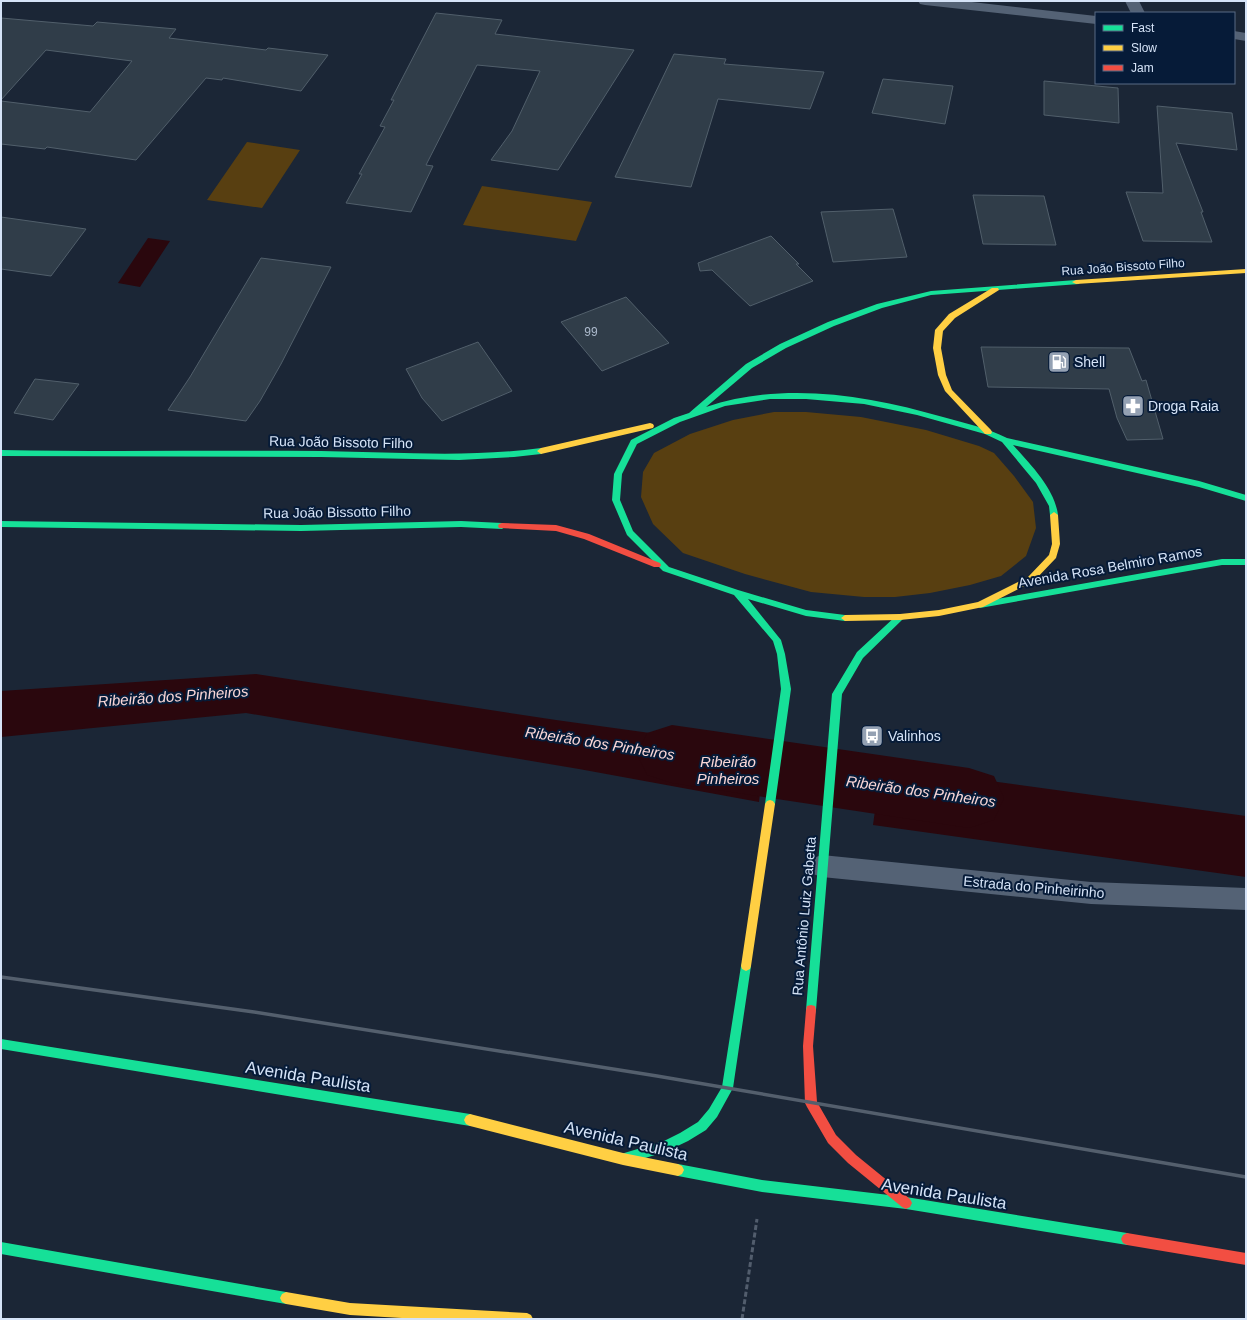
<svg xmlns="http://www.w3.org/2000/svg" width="1247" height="1320" viewBox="0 0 1247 1320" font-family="Arial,sans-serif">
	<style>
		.green { fill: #583f11 }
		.water { fill: #2a070d }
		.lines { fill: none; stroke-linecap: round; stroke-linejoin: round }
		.river { fill: #2a070d; fill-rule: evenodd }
		.building { fill: #303d49; stroke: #515f6b }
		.path { stroke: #525d6d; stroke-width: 3; stroke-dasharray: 5 2.5; stroke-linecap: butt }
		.street { fill: #546275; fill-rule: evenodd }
		.fast { fill: #16e098; fill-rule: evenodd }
		.slow { fill: #ffcf43; fill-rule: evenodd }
		.jam { fill: #f24e42; fill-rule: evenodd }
		.rail { stroke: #545f6d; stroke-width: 3.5 }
		.labels { text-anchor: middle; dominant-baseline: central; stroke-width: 4; stroke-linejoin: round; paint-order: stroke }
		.far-street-label { font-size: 12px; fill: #d5e3f7; stroke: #061b38 }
		.number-label { font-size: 12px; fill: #acbacc }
		.poi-label { font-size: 14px; fill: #d5e3f7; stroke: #061b38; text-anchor: start }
		.street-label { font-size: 14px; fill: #d5e3f7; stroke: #061b38 }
		.water-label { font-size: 15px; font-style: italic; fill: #fad7d7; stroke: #061b38 }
		.near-street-label { font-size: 17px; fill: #d5e3f7; stroke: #061b38 }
	</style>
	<rect width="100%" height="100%" fill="#1b2636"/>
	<path class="green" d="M247 142 300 150 262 208 207 200Z
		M482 186 592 202 576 241 463 225Z
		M774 412H806L861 417 926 430 979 446 994 453 1014 476 1033 502 1036 528 1026 556 1001 576 970 585 930 593 895 597H864L811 592 745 574 683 553 653 524 641 497 643 472 654 453 690 434 733 420Z"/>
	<path class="water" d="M148 238 170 241 140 287 118 283Z
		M256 674 556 720 765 749 759 802 579 769 246 713 1 737V691Z
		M881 766 1246 816V877L873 825Z"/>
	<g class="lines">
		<path class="river" d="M672 725 969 768 994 776 1004 798 994 820 969 828 672 783 647 775 637 754 647 733Z"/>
	</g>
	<path class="building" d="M436 13 502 20 495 34 634 50 558 170 491 160 512 131 540 71 477 65 426 165 433 166 411 212 346 203 362 174H359L385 127 380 126 394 100H391Z
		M1 18 93 26 97 22 176 29 169 38 266 50 268 48 328 55 301 91 223 78 222 80 206 78 136 160 47 147 45 149 1 144V101L90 112 132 61 46 50 1 100Z
		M674 54 726 59 724 64 824 72 810 109 718 99 691 187 615 177Z
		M883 79 953 86 945 124 872 113Z
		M1044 81 1118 88 1119 123 1044 115Z
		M1157 106 1232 113 1237 150 1176 143 1203 212H1201L1212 242 1143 241 1126 192 1163 193Z
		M973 195 1044 196 1056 245 983 244Z
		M893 209 907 257 833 262 821 212Z
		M1 217 86 229 51 276 1 269Z
		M771 236 799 264H796L813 281 750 306 712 270 700 271 698 263Z
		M261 258 331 267 281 364 260 401 246 421 168 410 190 377Z
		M626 297 669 343 602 371 561 322Z
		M478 342 512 391 442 421 422 398 406 369Z
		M981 347 1129 348 1142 381 1146 380 1163 439 1127 440 1117 418 1109 389 988 387Z
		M35 379 79 384 53 420 14 413Z"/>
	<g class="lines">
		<path class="path" d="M742 1319 757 1219"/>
		<path class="street" d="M918 1H963L1096 16V24L925 5 920 4Z
			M1125 1H1139L1145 13H1131Z
			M1234 31 1246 33V41L1234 39Z
			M822 855 1091 882 1246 888V910L1091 904 822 877 813 874 810 866 813 858Z"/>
		<path class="fast" d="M1076 280 1080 282 1079 284 931 295 882 308 834 326 786 348 752 368 706 407C783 381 867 395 943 417 965 423 987 428 1007 438L1199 481 1246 495V501L1199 487 1013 445C1030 464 1055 489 1058 515L1054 518 1050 515 1049 506 1036 483 1002 442 985 434 917 415 864 404 806 399H770L725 406 680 422 637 444 622 474 620 500 633 531 669 567 738 590 806 610 845 615 849 618 845 621 806 616 748 599 781 640 785 654 791 689 775 804 773 807 770 808 767 807 765 804 781 689 777 654 773 641 734 595 663 571 627 535 612 500 614 474 631 440 674 418 689 413 746 364 780 344 828 322 877 304 931 291Z
			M541 448 545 451 541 454 514 457 459 460 321 457 1 456V450C108 452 214 450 321 451 395 452 468 458 541 448Z
			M1 521 301 525 461 521 502 523 506 526 502 529 461 527 301 531 1 527Z
			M1222 559H1246V565H1222L980 608 976 605 980 602Z
			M900 614 904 617 903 619 863 658 842 694 816 1010 815 1014 811 1015 807 1014 806 1010 832 694 857 652 897 615Z
			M746 961 750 963 751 966 733 1088 717 1117 706 1130 688 1141 665 1152 625 1164 621 1162 619 1158 621 1154 664 1141 680 1133 698 1122 709 1109 722 1087 741 966 742 963Z
			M1 1039 470 1114 474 1116 476 1120 474 1124 470 1126 1 1049Z
			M678 1164 762 1180 906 1197 1127 1233 1131 1235 1133 1239 1131 1243 1127 1245 906 1209 762 1192 678 1176 674 1174 672 1170 674 1166Z
			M1 1242 286 1292 290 1294 292 1298 290 1302 286 1304 1 1254Z"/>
		<path class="slow" d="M1246 269V273L1076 284 1072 282 1076 280Z
			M992 288H998L999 290 955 318 943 331 941 348 946 375 952 390 991 430 992 432 991 434H985L945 391 938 375 933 348 935 330 949 314Z
			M650 423 653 424 654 426 653 428 541 454 537 451 541 448Z
			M1054 512 1058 515 1060 544 1056 558 1034 581 983 607 939 616 900 620 845 621 841 618 845 615 900 614 939 610 978 602 1028 577 1049 555 1052 544 1050 515Z
			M770 800 773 801 775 804 751 966 750 969 746 971 742 969 741 966 765 804 767 801Z
			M470 1114 623 1153 678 1164 682 1166 684 1170 682 1174 678 1176 623 1165 470 1126 466 1124 464 1120 466 1116Z
			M286 1292 350 1303 527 1313 531 1315 533 1319H419L350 1315 286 1304 282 1302 280 1298 282 1294Z"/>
		<path class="jam" d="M502 523 556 525 589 534 660 563 661 565 660 567H654L584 539 556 531 499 528 498 526 499 524Z
			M811 1005 815 1006 816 1010 813 1046 817 1102 836 1135 856 1155 910 1199 912 1203 910 1207 906 1209 902 1207 848 1163 828 1143 807 1107 805 1103 803 1046 806 1010 807 1006Z
			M1127 1233 1246 1253V1265L1127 1245 1123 1243 1121 1239 1123 1235Z"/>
		<path class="rail" d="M1 977 254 1012 657 1076 1246 1177"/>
	</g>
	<defs>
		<g id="fuel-square" transform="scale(1.15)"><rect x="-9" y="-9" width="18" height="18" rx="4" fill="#94a1b3" stroke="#061b38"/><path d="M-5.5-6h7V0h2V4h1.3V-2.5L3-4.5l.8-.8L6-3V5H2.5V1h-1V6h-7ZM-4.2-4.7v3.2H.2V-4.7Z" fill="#fff"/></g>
		<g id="pharmacy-square" transform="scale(1.15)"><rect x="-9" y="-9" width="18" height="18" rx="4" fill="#94a1b3" stroke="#061b38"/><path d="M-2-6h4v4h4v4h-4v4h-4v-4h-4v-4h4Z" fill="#fff"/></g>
		<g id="bus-square" transform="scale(1.15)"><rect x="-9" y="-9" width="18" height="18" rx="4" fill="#94a1b3" stroke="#061b38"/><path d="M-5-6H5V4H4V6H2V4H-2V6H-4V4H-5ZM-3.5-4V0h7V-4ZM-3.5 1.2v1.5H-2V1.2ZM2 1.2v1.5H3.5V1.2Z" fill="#fff"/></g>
	</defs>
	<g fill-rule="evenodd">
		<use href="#fuel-square" x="1059" y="362"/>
		<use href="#pharmacy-square" x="1133" y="406"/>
		<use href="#bus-square" x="872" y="736"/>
	</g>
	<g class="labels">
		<g class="far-street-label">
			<text transform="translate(1123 267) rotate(-4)">Rua João Bissoto Filho</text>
		</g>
		<g class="number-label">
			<text x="591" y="332">99</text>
		</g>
		<g class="poi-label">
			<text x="1074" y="362">Shell</text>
			<text x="1148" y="406">Droga Raia</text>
			<text x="888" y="736">Valinhos</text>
		</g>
		<g class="street-label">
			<text transform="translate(341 442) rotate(1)">Rua João Bissoto Filho</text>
			<text transform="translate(337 512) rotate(-1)">Rua João Bissotto Filho</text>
			<text transform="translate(1110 567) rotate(-10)">Avenida Rosa Belmiro Ramos</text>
			<text transform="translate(1034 887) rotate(5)">Estrada do Pinheirinho</text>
			<text transform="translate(804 916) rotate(-85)">Rua Antônio Luiz Gabetta</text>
		</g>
		<g class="water-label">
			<text transform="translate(173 696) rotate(-4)">Ribeirão dos Pinheiros</text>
			<text transform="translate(600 743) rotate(9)">Ribeirão dos Pinheiros</text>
			<text x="728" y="761">Ribeirão<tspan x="728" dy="17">Pinheiros</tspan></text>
			<text transform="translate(921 791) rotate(8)">Ribeirão dos Pinheiros</text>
		</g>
		<g class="near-street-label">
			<text transform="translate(308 1077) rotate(9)">Avenida Paulista</text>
			<text transform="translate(626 1141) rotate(13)">Avenida Paulista</text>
			<text transform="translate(944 1194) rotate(9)">Avenida Paulista</text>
		</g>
	</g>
	<rect width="1247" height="1320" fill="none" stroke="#d5e3f7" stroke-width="4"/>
	<rect x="1095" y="12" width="140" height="72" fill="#061b38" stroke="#596b84"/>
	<rect x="1103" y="25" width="20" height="6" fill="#16e098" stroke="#596b84"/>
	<text x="1131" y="32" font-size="12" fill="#d5e3f7">Fast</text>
	<rect x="1103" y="45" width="20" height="6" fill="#ffcf43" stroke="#596b84"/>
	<text x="1131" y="52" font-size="12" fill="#d5e3f7">Slow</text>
	<rect x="1103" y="65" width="20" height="6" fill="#f24e42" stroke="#596b84"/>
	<text x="1131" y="72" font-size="12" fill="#d5e3f7">Jam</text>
</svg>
